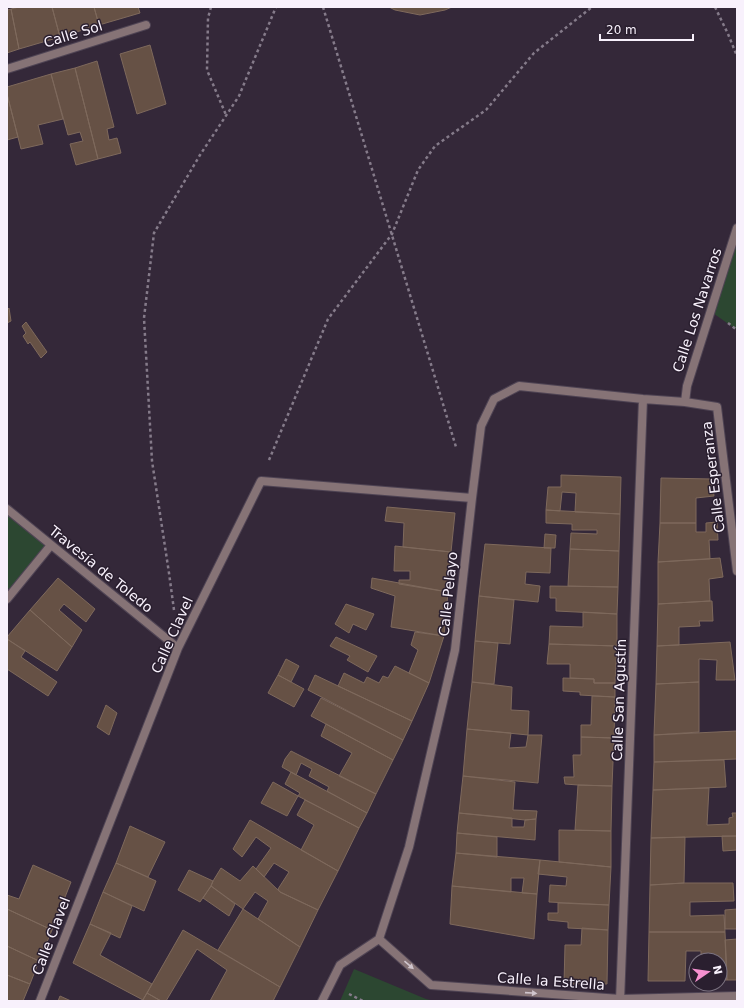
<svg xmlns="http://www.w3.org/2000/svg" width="744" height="1008" viewBox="0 0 744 1008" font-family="'DejaVu Sans',sans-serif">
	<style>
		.green { fill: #2c4731 }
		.building { fill: #665145; stroke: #7e695c }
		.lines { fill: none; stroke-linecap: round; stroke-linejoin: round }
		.street-casing { stroke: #4f4454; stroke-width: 10 }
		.path { stroke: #857b8a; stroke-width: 2.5; stroke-dasharray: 3 3; stroke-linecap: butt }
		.street { stroke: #867376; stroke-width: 8 }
		.oneway { fill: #d0c5cd }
		.labels { text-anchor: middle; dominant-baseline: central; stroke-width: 3; stroke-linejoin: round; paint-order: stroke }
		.street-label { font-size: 14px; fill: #f8f1fc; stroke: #2a1f2f }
	</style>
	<rect width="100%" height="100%" fill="#342839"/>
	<path class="green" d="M737 228V330L710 311Z
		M7 509 51 545 12 592 7 587Z
		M354 969 426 999 434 1001H340Z"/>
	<path class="building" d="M19 7H52L60 37 19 49 11 9Z
		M52 7H94L99 25 60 37Z
		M94 7H138L140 13 99 25Z
		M389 7H452L445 10 420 15 395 10Z
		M11 9 19 49 7 53V10Z
		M150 45 166 104 137 114 120 54Z
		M97 61 114 127 107 129 109 140 117 138 121 153 98 159 75 68Z
		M75 68 98 159 76 165 70 144 83 141 80 132 68 135 51 74Z
		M51 74 63 119 38 125 43 144 21 149 7 94V87Z
		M7 94 18 137 7 140Z
		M9 308 11 321 7 323V310Z
		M26 322 47 352 41 358 30 342 28 344 23 336 26 333 22 326Z
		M561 475 621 477 620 514 575 512 576 493 562 492 560 511 546 510 548 487H561Z
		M661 478 712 479 714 496 696 498V523H660Z
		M387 507 455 513 451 552 403 547 404 523 385 521Z
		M546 510 620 514 619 551 570 549 571 533 597 534V530H572V524L546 523Z
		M717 522 718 540H709L710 559 658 562 660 523H696V532H706V523Z
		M545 534 556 535 555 548H544Z
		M485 544 551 548 550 573 526 572 525 584 540 586 538 602 479 596Z
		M395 546 451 552 448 592 399 584V580H410V571H394Z
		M570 549 619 551 618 587 568 586Z
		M720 558 723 577 709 579 710 601 658 604V562Z
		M58 578 95 609 86 622 64 604 59 610 82 630 72 647 30 610Z
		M372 578 448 592 444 636 391 627 395 596 371 588Z
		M550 586 618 587 617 614 556 611V598H550Z
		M479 596 514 600 510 644 475 641Z
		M710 601H712L713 621H699L700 626 679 627V645L657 646 658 604Z
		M346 604 374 614 366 630 353 624 349 633 335 624Z
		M30 610 72 647 57 671 7 639V637Z
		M583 612 617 614V646L549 644 550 626 583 627Z
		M415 632 444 636 429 683 409 673 418 650 411 645Z
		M336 637 377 656 368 672 347 660 350 656 330 646Z
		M7 639 25 651 21 657 57 682 48 696 7 669Z
		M475 641 498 643 494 684 472 682Z
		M730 642 735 680H716L717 660 699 659V682L656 684 657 646Z
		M549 644 617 646 615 683H594V679L570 678V664H547Z
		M286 659 299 666 291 682 278 675Z
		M395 666 429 683 412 721 338 686 344 673 364 683 367 677 379 683 383 676 388 678Z
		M278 675 304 689 294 707 268 693Z
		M315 675 412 721 403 740 308 690Z
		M563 678 594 679V683H615V697L580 695V692L563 691Z
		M472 682 512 687 511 710 529 711 528 735 467 729Z
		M699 682V732L654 735 656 684Z
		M592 696 615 697 614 738 581 737V725H591Z
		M321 698 403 740 393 760 311 716Z
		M106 705 117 713 109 735 97 727Z
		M326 724 393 760 376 794 339 776 352 753 321 736Z
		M467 729 511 733 509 748 526 747 528 735H542L538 783 463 776Z
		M737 731V759L654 762V735Z
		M581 737 614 738 612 786 578 785 565 784 564 777H574L573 755H581Z
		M291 751 376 794 367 813 327 791 329 787 309 776 312 769 301 763 296 775 282 767 285 759Z
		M724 760 726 787 653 790 654 762Z
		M291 772 367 813 359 828 298 796 300 793 285 784Z
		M463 776 515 782 513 810 537 811 536 819 525 820 459 813Z
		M273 782 298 796 287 816 261 803Z
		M578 785 612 786 611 831 575 830Z
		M709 788 707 825 729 824V818L733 817 732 813H737V836L651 838 653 790Z
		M305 800 359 828 338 871 301 850 314 825 297 815Z
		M459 813 512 818V827H524L525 820 536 819 535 840 457 833Z
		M250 820 338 871 318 910 280 892 278 889 289 872 274 863 264 877 256 869 271 848 256 837 242 857 233 849Z
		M130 826 165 842 148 877 116 863Z
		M559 830 611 831V867L559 862Z
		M457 833 497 837V857L456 853Z
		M722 836H737V853V850L723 851Z
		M685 837 684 883 650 885 651 838Z
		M456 853 540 860 537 894 522 893 524 878H511V892L452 886Z
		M540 860 611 867 609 905 549 902 550 885 566 886 567 877 538 874Z
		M116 863 156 881 144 911 103 892Z
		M33 865 71 882 52 930 7 909V895L19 899Z
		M253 866 280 892 318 910 300 947 258 919 268 901 255 892 243 909 211 886 213 881 221 868 240 881Z
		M189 870 213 881 211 886 200 902 178 890Z
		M684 883H733L734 901 690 902V916L724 915 725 932H649L650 885Z
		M211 886 235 904 229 916 203 898Z
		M452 886 537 894 534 939 450 924Z
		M103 892 132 906 120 938 90 924Z
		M558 903 609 905 608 930 568 928V922L548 920V913H558Z
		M7 909 52 930 39 961 7 946Z
		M243 909 300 947 280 987 218 950Z
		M737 909V929H725V910Z
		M90 924 111 933 100 955 152 984 143 1000 73 963Z
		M582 928 608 930 607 984H564L565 945H581Z
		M183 930 280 987 273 1001H210L227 970 197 949 166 1001H161L147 993Z
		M649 932H725L727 980H720V960H713L714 957H701V951H686L685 981H648Z
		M737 939V980H727L725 940Z
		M7 946 39 961 30 984 7 975Z
		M7 975 30 984 23 1001H7Z
		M147 993 161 1001H142Z
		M60 996 71 1001H58Z"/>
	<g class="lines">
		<g class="street-casing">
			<path id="street" d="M7 69 146 25
				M685 402 687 386 737 228
				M7 509 178 648
				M7 599 51 545
				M379 939 409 847 455 650 472 498 481 426 494 399 519 386 643 399 685 402 717 407 737 571
				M379 939 431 985 620 999 737 996
				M40 1001 178 648 261 481 472 498
				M322 1001 340 965 379 939
				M620 1001 643 399"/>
		</g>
		<path class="path" d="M211 7 208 18 207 70 226 115
			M323 7 456 447
			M715 7 728 34 737 56
			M728 323 737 330
			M269 460 328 319 392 234 418 170 435 146 486 110 534 53 592 7
			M174 610 169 573 152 461 144 318 154 233 200 155 239 96 276 7
			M349 994 363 1001"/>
		<use href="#street" class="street"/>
	</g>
	<defs><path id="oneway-solid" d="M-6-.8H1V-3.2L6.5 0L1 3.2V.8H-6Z"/></defs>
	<g class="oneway">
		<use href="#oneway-solid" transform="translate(409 965) rotate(41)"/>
		<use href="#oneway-solid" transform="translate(531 993) rotate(4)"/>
	</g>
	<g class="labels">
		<g class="street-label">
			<text transform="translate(73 34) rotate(-17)">Calle Sol</text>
			<text transform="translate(697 310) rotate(-72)">Calle Los Navarros</text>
			<text transform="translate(713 477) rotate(-97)">Calle Esperanza</text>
			<text transform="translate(101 569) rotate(39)">Travesía de Toledo</text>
			<text transform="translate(448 594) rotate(-84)">Calle Pelayo</text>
			<text transform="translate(172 635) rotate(-66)">Calle Clavel</text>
			<text transform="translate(619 700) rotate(-88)">Calle San Agustín</text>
			<text transform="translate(51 936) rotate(-69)">Calle Clavel</text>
			<text transform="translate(551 981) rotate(4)">Calle la Estrella</text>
		</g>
	</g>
	<rect width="744" height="1008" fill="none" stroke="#f8f1fc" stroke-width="16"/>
	<g transform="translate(708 972) rotate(77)"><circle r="19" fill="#2a1f2f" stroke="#7c7381"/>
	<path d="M0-3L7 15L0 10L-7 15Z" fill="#f690d0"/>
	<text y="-6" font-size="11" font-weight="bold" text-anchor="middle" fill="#f8f1fc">N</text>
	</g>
	<path d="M600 34v6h93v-6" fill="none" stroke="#f8f1fc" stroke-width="2"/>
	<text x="606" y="34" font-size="12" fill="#f8f1fc" stroke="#2a1f2f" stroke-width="3" paint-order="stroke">20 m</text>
</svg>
